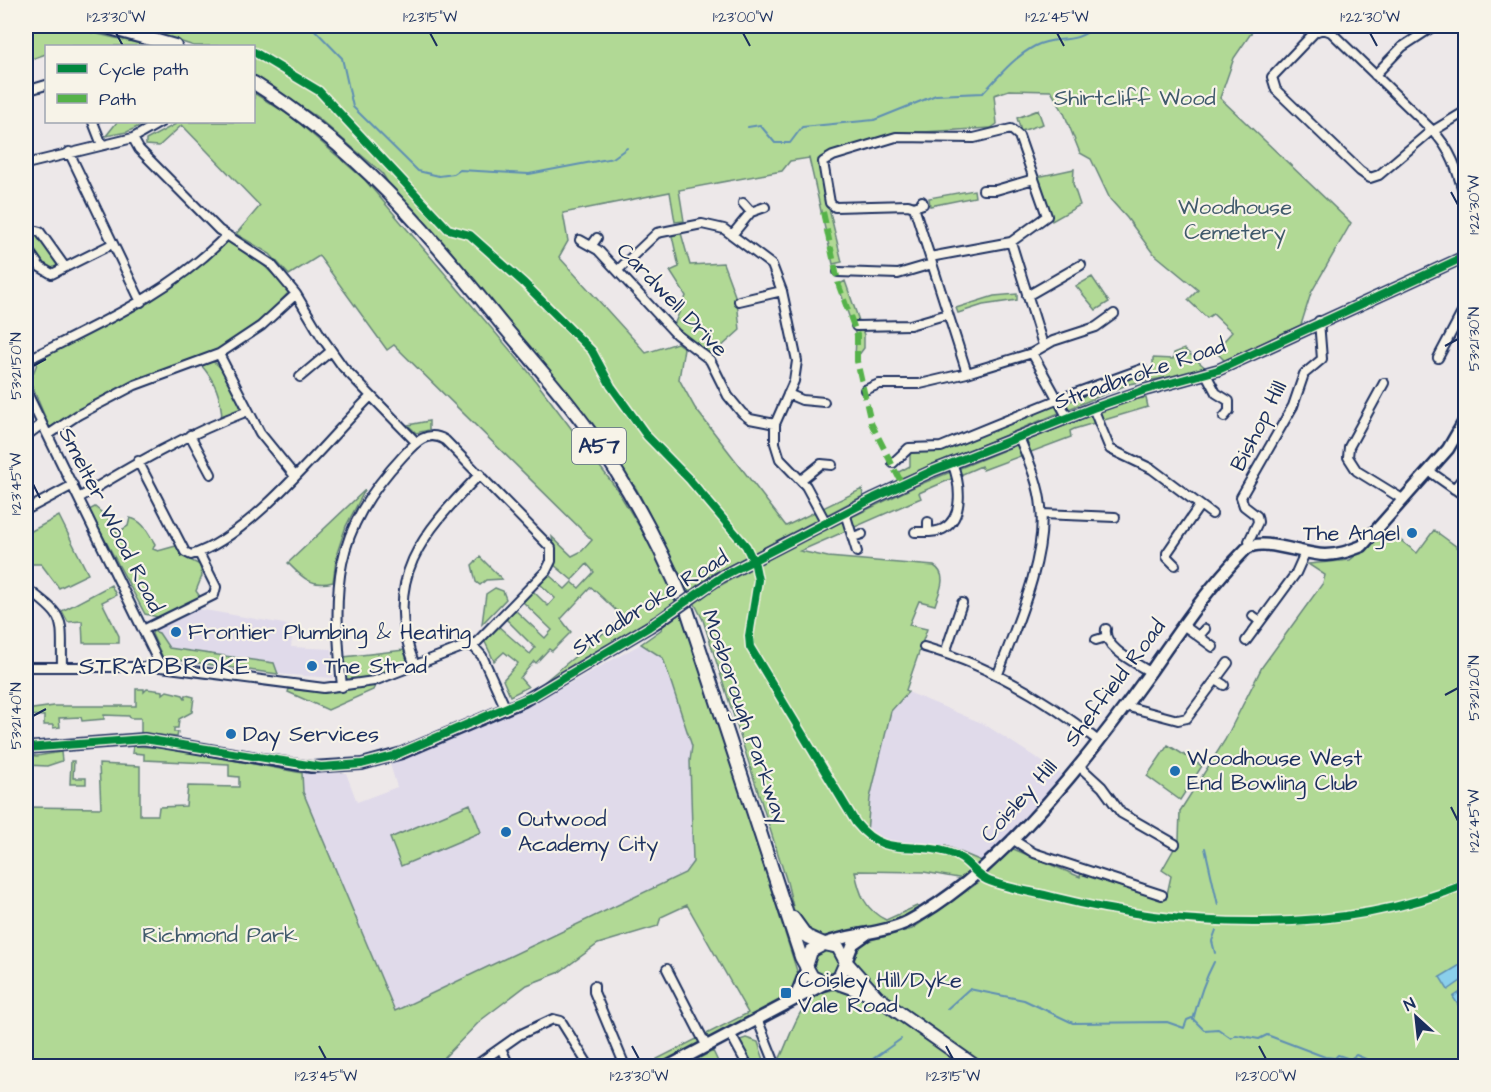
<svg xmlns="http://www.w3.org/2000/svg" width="1491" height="1092" viewBox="0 0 1491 1092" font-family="'Architects Daughter',sans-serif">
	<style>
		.built { fill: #e0daea }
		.green { fill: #b1d995; stroke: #66847a; stroke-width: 1.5 }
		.water { fill: #8acfeb; stroke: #5e8fb3; stroke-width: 1.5 }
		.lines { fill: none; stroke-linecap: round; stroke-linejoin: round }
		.stream { stroke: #5e8fb3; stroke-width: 2 }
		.minor-casing { stroke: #1b2f5e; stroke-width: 12 }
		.tertiary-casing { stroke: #1b2f5e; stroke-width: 14 }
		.secondary-casing { stroke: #1b2f5e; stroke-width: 15 }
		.trunk-casing { stroke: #1b2f5e; stroke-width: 16 }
		.minor { stroke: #f7f3e8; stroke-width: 8 }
		.tertiary { stroke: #f7f3e8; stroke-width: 9 }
		.secondary { stroke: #f7f3e8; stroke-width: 10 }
		.trunk { stroke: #f7f3e8; stroke-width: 12 }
		.tertiary-bridge-casing { stroke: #1b2f5e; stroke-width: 14; stroke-linecap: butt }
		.tertiary-bridge { stroke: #f7f3e8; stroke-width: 9 }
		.quiet { stroke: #55b248; stroke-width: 6; stroke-dasharray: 12 6; stroke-linecap: butt }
		.cycleway-casing { stroke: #f7f3e8; stroke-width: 11 }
		.cycleway { stroke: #00873e; stroke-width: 8 }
		.ticks { fill: none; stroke: #1b2f5e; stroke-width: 2 }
		.poi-dot { fill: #1f6fb2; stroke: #f7f3e8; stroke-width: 2 }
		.labels { text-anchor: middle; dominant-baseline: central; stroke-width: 4.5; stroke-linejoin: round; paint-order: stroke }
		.shield { fill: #f7f3e8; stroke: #5d6a87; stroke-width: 1.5 }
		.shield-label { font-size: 21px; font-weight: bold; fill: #1b2f5e }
		.park-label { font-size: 22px; fill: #405a6c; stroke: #f7f3e8 }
		.street-label { font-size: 22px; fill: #1b2f5e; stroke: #f7f3e8 }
		.poi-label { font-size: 22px; fill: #1b2f5e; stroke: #f7f3e8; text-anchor: start }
		.neighbourhood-label { font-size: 24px; letter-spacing: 1.5px; fill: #1b2f5e; stroke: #f7f3e8 }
		.neatline { fill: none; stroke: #1b2f5e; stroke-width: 2 }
		.ticks-label { font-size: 15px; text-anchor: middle; fill: #1b2f5e }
	</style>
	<rect width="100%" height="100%" fill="#ede8e9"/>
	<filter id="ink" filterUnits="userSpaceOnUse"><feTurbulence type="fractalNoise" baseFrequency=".0167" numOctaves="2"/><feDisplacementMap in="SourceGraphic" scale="12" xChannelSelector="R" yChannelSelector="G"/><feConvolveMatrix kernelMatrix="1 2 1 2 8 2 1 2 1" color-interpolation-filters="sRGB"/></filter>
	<g filter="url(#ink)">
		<path class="built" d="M199 609 284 624 293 629 291 647 332 649 333 678 278 674 274 663 169 648 159 633 153 631Z
			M641 644 663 658 692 746 690 761 693 862 685 873 394 1011 303 792 302 773H346L357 802 397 787 390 764 552 693Z
			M908 692 984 724 1063 775 986 863 946 846H919L884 841 867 834 870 798 891 711Z"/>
		<path class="green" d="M26 26 76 29 150 46H46V54L26 61Z
			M133 26H1256L1234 58 1220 98 1351 223 1311 293 1301 325 1225 361 1215 351 1232 332 1213 314 1207 318 1188 300 1198 290 1152 252 1127 218 1110 199 1091 159 1080 153 1064 113 1051 91 1009 90 994 95 997 124 991 128 906 133 823 157 819 167 842 262 833 264 809 158 790 161 782 171 679 190 684 221 675 222 670 192 563 213 568 241 559 257 646 353 677 343 684 348 679 379 695 408 786 526 862 489 863 496 709 576 714 589 802 541 916 486 1127 400 1146 398 1148 407 1074 429 1070 431 1071 437 983 470 981 466 919 493 921 498 800 551 828 557 934 566C949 575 939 592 935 605L919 601 909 625 927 629 906 690 908 692 891 711 870 798 867 833 884 841 919 846H946L986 863 964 879 924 872 855 871C859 893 865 910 886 920L917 906 920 910C891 928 851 940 816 939L795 915 787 882 703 620 637 490 589 422 390 186 382 173 317 117 254 75V46H194Z
			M254 93 292 117 365 180 528 371 616 488 647 539 684 615 798 974C796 1006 694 1051 665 1066H661L657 1059 748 1013 687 905 661 917 658 926 598 944 558 973 527 985 481 1020 436 1066H26V807L101 808 99 764 140 766V815H158L159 807 186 806 188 786 239 787V777L229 776V764L144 760V754L132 753 133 746 167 748 302 773 303 792 395 1011 685 873 693 862 690 761 692 746 663 658 641 644 662 629 656 615 597 653 544 682 623 617 591 587 561 619 571 632 552 651 549 649 536 663 534 661 520 678 528 687 510 696 503 680 518 663 504 652 494 661 484 640 498 626 530 654 535 648 505 618 515 610 545 638 552 630 523 602 533 591 548 606 555 598 540 584 549 575 565 589 572 582 579 588 594 572 587 564 572 580 553 564 555 553 552 537 572 556 582 551 592 540 394 345 387 350 319 256 289 275 270 254 236 234 260 206 182 125 159 146 146 145V140L176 124 170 122H254Z
			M1038 110 1043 124 1021 131 1017 118Z
			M117 122H148L127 132 106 136Z
			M1074 169 1073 184 1080 205 1052 221 1037 177Z
			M974 190 975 197 930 206 929 198Z
			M36 233 58 262 56 269 51 271C41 267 26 247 26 237Z
			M681 233 690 265 723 263 737 301 740 330 712 355 687 338 674 325 686 296 670 271 679 267 672 236Z
			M227 241 255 257 290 291 255 327 218 351 153 374 100 398 50 429 30 381 39 359 121 317 175 282Z
			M1092 277 1109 302 1096 310 1076 286Z
			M845 281 864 335V348L855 360 856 336 838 285Z
			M1017 294V300L983 305 958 313 956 308 994 296Z
			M1184 349 1208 370 1129 384 899 479 895 474 910 466V452L943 450 1073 397 1115 383 1137 371 1146 374 1153 365V358L1173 359 1174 353Z
			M212 361C226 368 241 396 240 412L222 419C221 396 215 381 201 365Z
			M429 421V430L416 433 408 425Z
			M365 490 346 526 337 553 333 582C311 588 302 577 288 563Z
			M95 507 107 517 117 533 128 526 130 518C144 521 148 533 155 544L153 549 158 551 176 546 182 556 200 565 202 576 196 591 201 598 158 617 145 614 89 510Z
			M59 516 88 574 59 588 41 564H26V534Z
			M1434 530 1465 553V1066H985L877 990 851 962 854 949 863 942 912 929 982 880 1011 848 1080 877 1081 873 1166 899 1171 876 1162 870 1179 840 1180 811 1225 740 1262 667 1323 583 1325 575 1308 564 1350 560 1379 536 1389 543 1395 536 1417 553Z
			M480 557 502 579 486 580 480 585 476 582 472 565Z
			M111 585 116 595 102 602 119 636V643H83L82 621 68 622 62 611Z
			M495 588 503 591 506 599 482 624 486 594Z
			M153 631 159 633 169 648 274 663 278 674 163 658 152 634Z
			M404 650 407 660 401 667 351 682 345 678 344 657Z
			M376 684 373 690 328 710 288 692 289 689C320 693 346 691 376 684Z
			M136 689H144V692L147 689 163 691V694L167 691 183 695 185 698 186 695 194 697 192 712 179 719 178 728H174V732H178L177 737 141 733V718H130L129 716 104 715V719L82 721 81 717 59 718 60 727 53 728V725H44V716L26 715V710L54 706H136Z
			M1168 745 1202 766 1180 800 1147 776Z
			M61 752 62 761 47 766 26 765V755L37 756Z
			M71 761H74L73 778H86V784H70Z
			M470 804 481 832 401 866 390 838Z
			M813 963a13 13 0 1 1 26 0a13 13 0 1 1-26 0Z
			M836 989 875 1003 964 1066H780L779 1060C795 1029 797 995 836 989Z
			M746 1038 758 1042 766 1066H744L731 1043Z
			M713 1051 720 1066H684Z"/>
		<path class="water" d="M1465 962V978L1448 990 1440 977Z
			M1465 989V1005L1460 1008 1453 997Z"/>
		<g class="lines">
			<path class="stream" d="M311 26 342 58 353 107 418 171 439 176 454 174 460 170 529 174 613 158 627 148
				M748 127 760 125 775 143H790L802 127 874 120 936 95 983 93C999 76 1014 57 1035 46 1057 34 1073 47 1095 26
				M1205 848 1218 905
				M1215 953 1212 941 1216 930
				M947 1009 969 989 1024 1000 1073 1023 1167 1022 1184 1028 1187 1020 1192 1018 1204 1030 1218 1029 1231 1038 1236 1035 1259 1039 1267 1035 1325 1057 1335 1058 1338 1055 1350 1059 1356 1055 1368 1060 1372 1066
				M1193 1020C1198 1000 1204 981 1214 962
				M863 1066 901 1039
				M1453 1066 1466 1064"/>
			<g class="minor-casing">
				<path id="minor" d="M1456 26 1466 32
					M1375 75 1402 47 1434 26
					M26 91 46 85
					M93 122 102 145
					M1432 130 1379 175 1370 178 1360 171 1276 90 1272 77 1315 32 1323 29 1331 32 1432 130C1453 151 1458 173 1466 202
					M1433 131 1466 111
					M133 138 139 149 219 230 271 264 296 294 321 336 343 367 416 442
					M69 152 141 302
					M26 164 133 138 161 122
					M983 190H996L1034 179
					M922 201 923 204 914 207 908 205 835 207 830 203 823 162 833 156 896 137 974 138 1011 129 1019 136 1047 216 1011 242 930 257
					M743 203 751 212
					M914 207 967 373
					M26 234 33 230 40 232 65 267
					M732 235 751 212 765 207
					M580 240 598 250 676 334 710 360 728 396 742 413 750 419 775 424
					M1011 242 1043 345
					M592 245 597 238
					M26 247 40 267 52 274 112 244
					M618 270 657 233 702 224 724 229 772 265 782 291 797 361 794 381 775 424V443L780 459 806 486 826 523
					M838 272 898 274 932 264
					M1027 296 1081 265
					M739 301 782 291
					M856 326 910 325 948 314
					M1032 353 1068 418
					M219 354 260 433 294 475
					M26 358 28 365 26 374
					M1438 358 1466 305
					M27 360C98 324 171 293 227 235
					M1206 374 1216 393 1229 401V411L1224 417
					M300 377 331 351
					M1384 383 1349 447 1348 457 1357 471 1404 500
					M865 390 879 384H920L967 373 1032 353 1053 341 1096 327 1114 314
					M26 391 161 667
					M788 394 802 400 824 402
					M1093 408 1110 449 1152 469 1212 514
					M48 435 78 415 135 385 219 354 261 326 296 294
					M190 435 211 474
					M26 436 42 424
					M138 461 185 552 191 555C249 539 326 441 370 397
					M893 463 909 448 941 447 1059 399 1142 369
					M1429 471 1466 497
					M801 480 821 464 832 465
					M1454 489 1466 474
					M79 498C134 464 187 434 248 411
					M26 510 73 485
					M845 513 857 552
					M1042 514 1115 517
					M928 531V522
					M915 532C923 532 936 533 943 529 965 517 960 482 952 463
					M853 537 862 534
					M1250 545 1249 541 1258 522 1257 516 1244 506 1241 497 1293 406 1304 374 1322 359 1319 321
					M1175 565 1167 557V553L1200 505
					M26 588C68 619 61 618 62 667
					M1253 616 1260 621
					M1183 625 1213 647
					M145 629 214 595 216 587 199 553
					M1106 629C1103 648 1136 663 1150 672
					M1199 636 1205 629
					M1096 640 1106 637
					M1246 641 1296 573 1305 553
					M924 647C989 665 1045 698 1097 740
					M945 653 962 603
					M415 666C381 578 422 534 480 474
					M26 667H161L324 688 374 681 465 646H473L482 656 506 709
					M998 674C1016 626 1047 558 1041 507 1039 483 1028 459 1019 437
					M1216 680 1224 685
					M342 687C333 587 331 533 403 456 415 443 427 429 445 440L551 548V561L546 571 473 646
					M1125 706 1178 720 1187 718 1228 663
					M1078 765 1102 787 1121 813 1175 844
					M1012 839 1034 853 1162 895
					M667 969 707 1047
					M594 986V992L625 1066
					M758 1021 776 1066
					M731 1035 748 1066
					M501 1048 509 1066
					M475 1066 519 1035 553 1019 561 1021 589 1066"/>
			</g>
			<g class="tertiary-casing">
				<path id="tertiary" d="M719 578 874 498 932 471 1093 408 1145 390 1218 370 1466 256
					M26 748 144 739 311 767 362 764 402 753 524 701 659 621"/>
			</g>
			<g class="secondary-casing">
				<path id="secondary" d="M826 943C853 933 883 934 909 921 999 874 1092 754 1151 671 1180 629 1210 585 1246 549 1262 536 1303 555 1325 555 1338 555 1349 551 1362 546L1448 449 1466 418
					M846 962 853 944 867 934
					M790 1000 797 993 807 968
					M669 1066 826 983"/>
			</g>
			<g class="trunk-casing">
				<path id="trunk" d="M103 26 175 46
					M254 83C355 146 426 230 500 322 530 358 562 393 589 431 629 486 661 547 687 610L801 957 812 977 826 983 839 978 846 962 838 947 824 944 811 951 806 967
					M793 918 806 936 824 944
					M846 962 877 997 975 1066
					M833 981 872 995"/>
			</g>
			<use href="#minor" class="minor"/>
			<use href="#tertiary" class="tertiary"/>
			<use href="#secondary" class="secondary"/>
			<use href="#trunk" class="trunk"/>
			<g class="tertiary-bridge-casing">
				<path id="tertiary-bridge" d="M659 621 719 578"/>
			</g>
			<use href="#tertiary-bridge" class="tertiary-bridge"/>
			<path class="quiet" d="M823 212 839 286 857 335V361L871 423 900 480"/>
			<g class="cycleway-casing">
				<path id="cycleway" d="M254 52 319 91 448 229 470 235 524 283 592 351 611 386 647 436 689 479 746 546 755 565 758 580 749 636 750 647 856 823C885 859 911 841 947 852 969 858 971 872 987 880 1004 888 1034 892 1053 897 1182 929 1342 936 1466 884
					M26 748 144 739 321 767 362 764 393 756 533 696 649 627 723 576 874 498 932 471 1093 408 1145 390 1218 370 1466 256"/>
			</g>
			<use href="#cycleway" class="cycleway"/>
		</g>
	</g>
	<path class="ticks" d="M116 33 123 46M430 33 437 46M743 33 750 46M1057 33 1064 46M1370 33 1377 46M1451 192 1458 205M1445 346 1458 339M33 366 46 359M33 484 40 498M1445 695 1458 688M33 716 46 709M1451 807 1458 821M319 1046 326 1059M632 1046 639 1059M946 1046 953 1059M1259 1046 1266 1059"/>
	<g class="poi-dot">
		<circle cx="1412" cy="533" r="6"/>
		<circle cx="176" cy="632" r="6"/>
		<circle cx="312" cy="666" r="6"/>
		<circle cx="231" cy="734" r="6"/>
		<circle cx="1175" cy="771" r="6"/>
		<circle cx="506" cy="832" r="6"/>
		<rect x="780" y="987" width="12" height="12" rx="3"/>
	</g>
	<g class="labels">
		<rect class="shield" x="572" y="428" width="54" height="36" rx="4.5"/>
		<g class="shield-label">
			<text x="599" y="446">A57</text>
		</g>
		<g class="park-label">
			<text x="1135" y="98">Shirtcliff Wood</text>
			<text x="1235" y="207">Woodhouse<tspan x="1235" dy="25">Cemetery</tspan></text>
			<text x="220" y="935">Richmond Park</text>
		</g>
		<g class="street-label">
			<text transform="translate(672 300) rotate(46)">Cardwell Drive</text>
			<text transform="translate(1140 374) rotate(-19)">Stradbroke Road</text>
			<text transform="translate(1259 426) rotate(-63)">Bishop Hill</text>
			<text transform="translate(111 520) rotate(63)">Smelter Wood Road</text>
			<text transform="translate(650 603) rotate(-32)">Stradbroke Road</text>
			<text transform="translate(1115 683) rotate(-53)">Sheffield Road</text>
			<text transform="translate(745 717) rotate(71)">Mosborough Parkway</text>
			<text transform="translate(1019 801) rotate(-48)">Coisley Hill</text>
		</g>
		<g class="poi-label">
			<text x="1400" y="533" text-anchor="end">The Angel</text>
			<text x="188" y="632">Frontier Plumbing &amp; Heating</text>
			<text x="324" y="666">The Strad</text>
			<text x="243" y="734">Day Services</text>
			<text x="1187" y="758">Woodhouse West<tspan x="1187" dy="25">End Bowling Club</tspan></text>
			<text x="518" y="819">Outwood<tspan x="518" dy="25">Academy City</tspan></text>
			<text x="798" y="980">Coisley Hill/Dyke<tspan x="798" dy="25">Vale Road</tspan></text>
		</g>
		<g class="neighbourhood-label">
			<text x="165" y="667">STRADBROKE</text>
		</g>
	</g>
	<rect width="1491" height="1092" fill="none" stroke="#f7f3e8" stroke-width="66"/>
	<rect x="45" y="45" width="210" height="78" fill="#f7f3e8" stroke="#9fa5b1" stroke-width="1.5"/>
	<rect x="57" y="64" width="30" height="9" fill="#00873e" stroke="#9fa5b1" stroke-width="1.5"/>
	<text x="99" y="75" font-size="18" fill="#1b2f5e">Cycle path</text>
	<rect x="57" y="94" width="30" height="9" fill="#55b248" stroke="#9fa5b1" stroke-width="1.5"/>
	<text x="99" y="105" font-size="18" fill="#1b2f5e">Path</text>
	<g transform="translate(1416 1017) rotate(333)" stroke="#f7f3e8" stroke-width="4.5" paint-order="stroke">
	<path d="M0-4.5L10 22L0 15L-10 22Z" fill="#1b2f5e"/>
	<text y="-9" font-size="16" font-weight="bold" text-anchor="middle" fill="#1b2f5e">N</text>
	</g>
	<rect x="33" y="33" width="1425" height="1026" class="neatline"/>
	<g class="ticks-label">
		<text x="116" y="22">1°23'30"W</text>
		<text x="430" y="22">1°23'15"W</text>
		<text x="743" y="22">1°23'00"W</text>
		<text x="1057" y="22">1°22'45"W</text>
		<text x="1370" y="22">1°22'30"W</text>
		<text transform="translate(1474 205) rotate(-90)" y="5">1°22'30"W</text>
		<text transform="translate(1474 339) rotate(-90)" y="5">53°21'30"N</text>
		<text transform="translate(16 366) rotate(-90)" y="5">53°21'50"N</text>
		<text transform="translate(16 484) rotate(-90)" y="5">1°23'45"W</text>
		<text transform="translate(1474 688) rotate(-90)" y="5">53°21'20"N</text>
		<text transform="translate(16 716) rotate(-90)" y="5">53°21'40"N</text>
		<text transform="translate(1474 821) rotate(-90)" y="5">1°22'45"W</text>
		<text x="326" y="1081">1°23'45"W</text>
		<text x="639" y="1081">1°23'30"W</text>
		<text x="953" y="1081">1°23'15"W</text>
		<text x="1266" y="1081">1°23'00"W</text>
	</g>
</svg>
